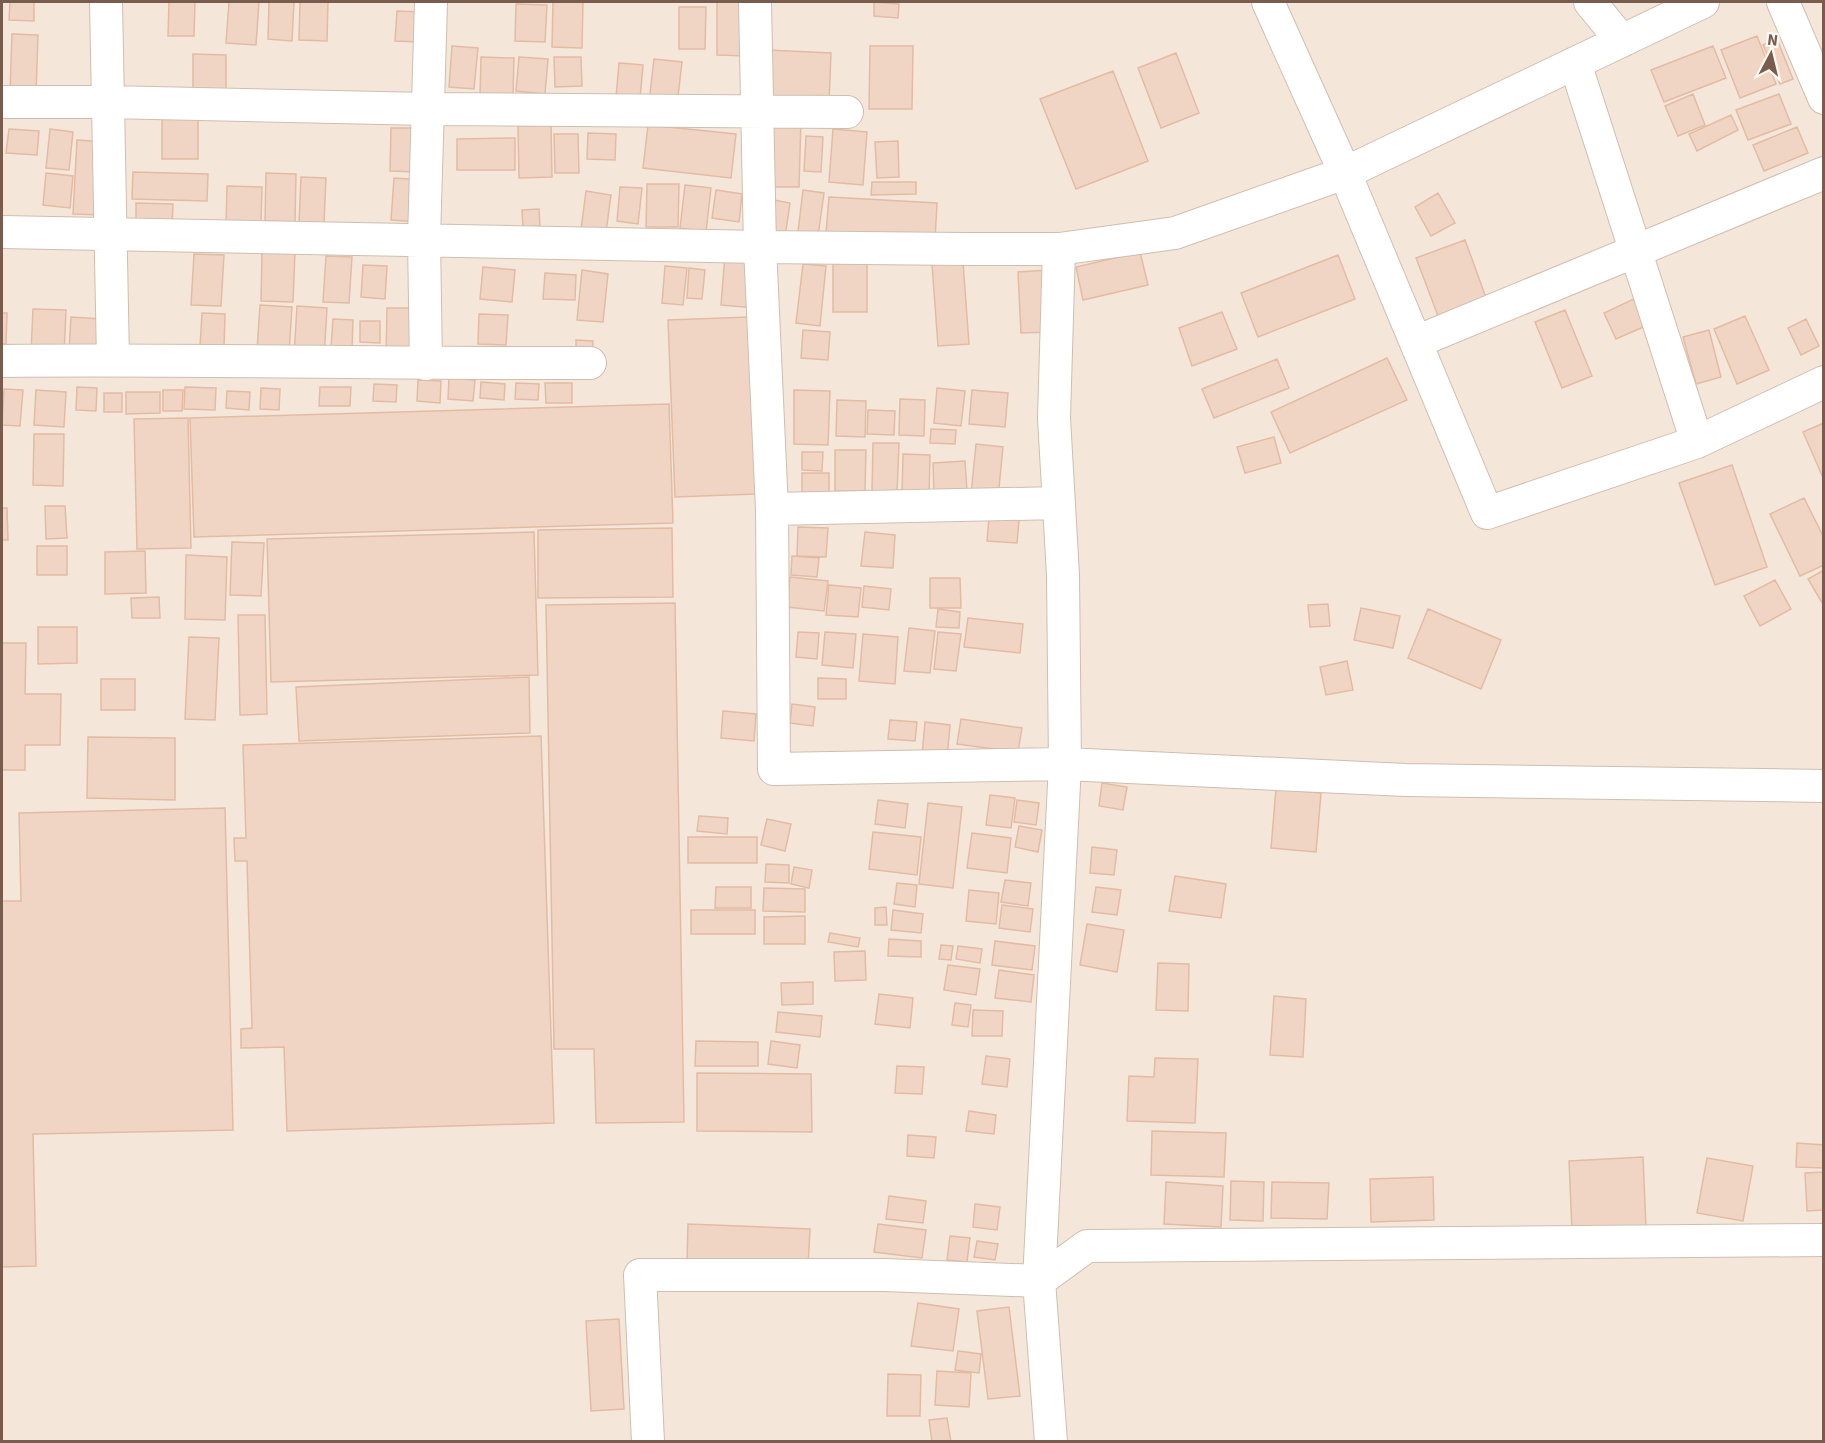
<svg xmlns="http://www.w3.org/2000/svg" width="1825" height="1443" viewBox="0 0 1825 1443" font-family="'Source Sans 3',sans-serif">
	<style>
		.residential { fill: #f4e7da }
		.building { fill: #f1d5c4; stroke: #e3bba4; stroke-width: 1.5 }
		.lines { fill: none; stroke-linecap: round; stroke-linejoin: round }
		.minor-casing { stroke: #cfbeb0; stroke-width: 34 }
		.minor { stroke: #fff; stroke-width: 32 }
	</style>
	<rect width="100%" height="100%" fill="#fcf5eb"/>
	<path class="residential" d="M2 2H1823V1441H2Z"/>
	<path class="building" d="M10 2H34V21L9 20Z
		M169 2H195L194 36H168Z
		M229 2H259L256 45 226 43Z
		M269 2H294L292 41 268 39Z
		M300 2H328L327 41 299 40Z
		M553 2H583L582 48 552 47Z
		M717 2H748L747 56 717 55Z
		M874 2 899 4 898 18 874 16Z
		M516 4 547 5 545 42 515 41Z
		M679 7H706L705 49H679Z
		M397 11 421 12 419 42 395 41Z
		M12 34 38 35 36 94 10 93Z
		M1757 36 1776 84 1740 98 1721 50Z
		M1777 39 1793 79 1780 84 1763 45Z
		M452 46 478 48 474 89 449 87Z
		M870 46H913L912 109H869Z
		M1713 46 1726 78 1664 102 1651 70Z
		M768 50 831 53 829 103 766 100Z
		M1176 53 1199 113 1161 128 1138 68Z
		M193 54 226 55V93H193Z
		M481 57 514 58 513 96H480Z
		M519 57 548 59 545 94 516 91Z
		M554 57H581L582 86 555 87Z
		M654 59 682 62 677 105 649 102Z
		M619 63 643 65 640 99 616 97Z
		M1113 71 1148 161 1076 189 1040 99Z
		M1693 94 1705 125 1678 136 1665 106Z
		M1779 94 1791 124 1748 140 1736 110Z
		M162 115H198V159H162Z
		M1731 115 1738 130 1697 151 1689 134Z
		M771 120H801L799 187H769Z
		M551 125 552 177 519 178 518 126Z
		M648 125 736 134 731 178 643 168Z
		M1797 127 1808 153 1764 171 1753 145Z
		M391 128H419L418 172 390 171Z
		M9 129 39 131 37 155 6 153Z
		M50 129 73 132 69 170 46 168Z
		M833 129 867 132 863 185 829 182Z
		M588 133 616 134 615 160 587 159Z
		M554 134H578L579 173H555Z
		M806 136 823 137 821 172 804 171Z
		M515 138V170H457V139Z
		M77 140 106 142 102 215 73 214Z
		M898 141 899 177 877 178 875 142Z
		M133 172 208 174 207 201 132 199Z
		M46 173 73 176 70 208 43 205Z
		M266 173 296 174 295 222 265 221Z
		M301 177 326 178 324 223H299Z
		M394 178 423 180 420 222 391 220Z
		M872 182H916V194L871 195Z
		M647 184H679L678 227H646Z
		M685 185 711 188 706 232 680 228Z
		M227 186 262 187 261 225 226 224Z
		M620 187 642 188 638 224 617 221Z
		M716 190 742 194 739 222 712 218Z
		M803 190 824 193 817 243 797 240Z
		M586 191 611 195 606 232 581 229Z
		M1438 193 1455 223 1431 236 1415 207Z
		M829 197 937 203 935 240 826 233Z
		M774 200 790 203 785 237 769 234Z
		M136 203 173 204 172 226 136 225Z
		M539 209 540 226 523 227 522 210Z
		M1465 240 1488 303 1440 321 1416 258Z
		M262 250 295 251 293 302 261 301Z
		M1140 252 1148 285 1083 300 1076 267Z
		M194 254 224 255 221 306 191 305Z
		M725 255 760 257 756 308 721 305Z
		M1338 255 1355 299 1258 337 1241 293Z
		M326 256 352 257 349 303 323 302Z
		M833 262H867V312H833Z
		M963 262 969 344 938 346 932 264Z
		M803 264 826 266 820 326 796 323Z
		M363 265 387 266 385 299 361 297Z
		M665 266 687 268 683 305 662 303Z
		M483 267 515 270 512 302 480 299Z
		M689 268 705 270 702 299 687 298Z
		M582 270 608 274 603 322 577 320Z
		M1048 270 1051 332 1021 333 1018 272Z
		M545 273 576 275 575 300 543 299Z
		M1638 297 1650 324 1616 339 1604 313Z
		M260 305 292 307 289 353 257 351Z
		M297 306 327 308 324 358 294 356Z
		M387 308H419V355H386Z
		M33 309 66 310 64 354 31 353Z
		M1565 310 1592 376 1562 388 1535 322Z
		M1222 312 1237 349 1192 366 1179 328Z
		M2 313H7L6 344H2Z
		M202 313 225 314 224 348 200 347Z
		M479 314 508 315 506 345 478 344Z
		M1745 316 1769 370 1737 384 1714 329Z
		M71 317 102 319 101 353 69 351Z
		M749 317 756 494 675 497 668 320Z
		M333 319 353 320 352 349 331 348Z
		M1806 319 1819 346 1801 355 1788 328Z
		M360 321H380V343L360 342Z
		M803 330 830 332 828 360 801 358Z
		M1709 330 1721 377 1696 384 1683 337Z
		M576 340 593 341 592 360 576 359Z
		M1387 358 1407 400 1290 453 1271 412Z
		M1277 359 1289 388 1214 418 1202 389Z
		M449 378 475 380 473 401 448 399Z
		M418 380 441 381 440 403 417 401Z
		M481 382 505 384 504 400 480 398Z
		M516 383 539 384 538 400 515 399Z
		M545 383H572V403H546Z
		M374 384 397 385 396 402 373 401Z
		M77 387 97 388 96 411 76 410Z
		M185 387 216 388 215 410 184 409Z
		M320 387H351L350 406H319Z
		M261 388 280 389 279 410 260 409Z
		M937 388 965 391 961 426 934 423Z
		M4 389 23 390 20 426 2 425Z
		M36 390 66 392 64 427 34 425Z
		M163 390H183L182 411H163Z
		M794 390 830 391 828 445 794 444Z
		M972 390 1008 393 1005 427 969 424Z
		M227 391 250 392 249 410 226 408Z
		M126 392H160V413L126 414Z
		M104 393H122V412H104Z
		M900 399 925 400 924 436 899 435Z
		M837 400 866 401 865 437 836 436Z
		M669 404 673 523 194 537 190 418Z
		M868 410 895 411 894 435 867 434Z
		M188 418 191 548 137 549 134 419Z
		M1824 423V480L1803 432Z
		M931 429 956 430 955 444 930 443Z
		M34 434H64L63 486 33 485Z
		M1274 437 1281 463 1245 473 1237 447Z
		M873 443H899L897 493 872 491Z
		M976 444 1003 447 998 498 971 495Z
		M835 450H866L865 491H835Z
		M802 452H823L822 471 802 470Z
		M903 454 930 455 929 496 902 495Z
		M965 461 967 492 934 494 933 463Z
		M1732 465 1767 567 1715 585 1679 483Z
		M802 473H829V499H802Z
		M1804 498 1824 538V565L1800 576 1770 514Z
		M45 506H65L67 538 46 539Z
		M2 508H7L8 540H2Z
		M989 518 1019 520 1017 543 987 541Z
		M798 527 828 528 826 557 797 556Z
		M672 528 673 597 538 598V530Z
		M534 532 538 675 271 682 267 539Z
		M865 532 895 535 893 568 861 566Z
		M232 542 264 543 261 596 230 595Z
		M37 546H67V575H37Z
		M145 551 146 593 105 594V552Z
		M186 555 227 557 225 620 185 619Z
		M792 556 819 558 817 577 791 575Z
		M1824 570V606L1808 579Z
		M790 577 828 581 824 611 787 607Z
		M930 578H960L961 608H930Z
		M1775 580 1791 609 1760 626 1744 596Z
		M829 585 861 588 858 617 826 615Z
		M864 586 891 589 889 610 862 607Z
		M159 597 160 618H132L131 598Z
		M675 603 684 1122 596 1123 594 1049H554L546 605Z
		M1328 604 1330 626 1310 627 1308 605Z
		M1361 608 1400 616 1393 648 1354 640Z
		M938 609 960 612 959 628 936 627Z
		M1428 609 1501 640 1481 689 1408 658Z
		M238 615H265L267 714 240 715Z
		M968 618 1023 624 1020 653 964 647Z
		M38 627H77V663L38 664Z
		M909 628 935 631 930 673 904 671Z
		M798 632 819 633 817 659 796 657Z
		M825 632 856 634 853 668 822 665Z
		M938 632 961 634 956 671 934 669Z
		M863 634 898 637 895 684 859 681Z
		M189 637 219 638 215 720 185 719Z
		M2 643H26L25 694H61L60 745H25V770H2Z
		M1347 661 1353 690 1326 695 1320 667Z
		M529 677 530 733 299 741 296 687Z
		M818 678 846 679V699H818Z
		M101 679H135V710H101Z
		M792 704 815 707 813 726 790 723Z
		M723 711 756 714 754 741 721 738Z
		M961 719 1022 728 1018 752 957 744Z
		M890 720 917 722 915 741 888 739Z
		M925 722 950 725 947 759 922 756Z
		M541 736 554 1123 287 1131 284 1047 241 1048V1029L252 1028 247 861H235L234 838H246L243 745Z
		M88 737 175 738V800L87 798Z
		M1102 783 1127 787 1123 810 1099 806Z
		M1276 789 1321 793 1316 852 1271 848Z
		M990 795 1015 798 1011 828 986 825Z
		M878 800 908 804 905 828 875 824Z
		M1017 800 1039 803 1036 825 1014 822Z
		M928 803 962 807 953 888 919 884Z
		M225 808 233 1130 33 1134 36 1266 2 1267V901H21L19 813Z
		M699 816 728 818 727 834 697 831Z
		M767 819 791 824 785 851 761 845Z
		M1019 826 1042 830 1038 852 1015 847Z
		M873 832 921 837 917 875 869 869Z
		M972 833 1011 838 1007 873 967 868Z
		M688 837H757V863H688Z
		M1092 847 1117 850 1114 875 1090 873Z
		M766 864 789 865V883L765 882Z
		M794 867 812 870 809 888 791 884Z
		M1175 876 1226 884 1221 918 1169 911Z
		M1005 880 1031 883 1028 906 1001 902Z
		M897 883 917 885 915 907 894 904Z
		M716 887H751V908H715Z
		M1096 887 1121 890 1117 915 1092 912Z
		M764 888 805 889V912L763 911Z
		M969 890 999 893 996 924 966 921Z
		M1002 905 1033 909 1030 932 999 928Z
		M886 907 887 925H875V908Z
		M691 910H755V934H691Z
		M893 910 923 914 921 933 891 930Z
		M805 916V944H764V917Z
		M1087 924 1124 930 1117 972 1080 965Z
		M830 933 860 938 858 947 828 942Z
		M889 939 921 941V957L888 956Z
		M995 941 1035 946 1032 970 992 965Z
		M941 945 953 946 951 960 939 959Z
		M958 946 982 949 980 963 956 959Z
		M865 951 866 980 835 981 834 952Z
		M1158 963 1189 964 1188 1011 1156 1010Z
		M948 965 980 969 976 995 944 990Z
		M999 970 1034 975 1031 1002 995 998Z
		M813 982V1004L782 1005 781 983Z
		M879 994 913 998 910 1028 875 1024Z
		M1274 996 1306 999 1303 1057 1270 1055Z
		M955 1003 971 1005 968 1027 952 1025Z
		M973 1010 1003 1011 1002 1036H972Z
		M778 1012 822 1016 820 1037 776 1032Z
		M696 1041 758 1042V1066H695Z
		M771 1041 800 1045 797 1068 768 1064Z
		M986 1056 1010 1059 1007 1087 982 1084Z
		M1155 1058 1198 1059 1195 1123 1127 1121 1129 1076 1154 1077Z
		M897 1066 924 1067 922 1094 895 1093Z
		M697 1073 811 1074 812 1132 697 1131Z
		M969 1111 996 1115 994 1134 966 1131Z
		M1152 1131 1226 1133 1224 1177 1151 1175Z
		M908 1135 936 1137 934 1158 907 1156Z
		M1797 1143 1824 1145V1168L1796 1167Z
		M1643 1157 1646 1228 1572 1231 1569 1161Z
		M1707 1158 1753 1166 1743 1221 1697 1213Z
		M1824 1172V1210L1807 1211 1805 1173Z
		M1433 1177 1434 1220 1371 1222 1370 1179Z
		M1231 1181 1264 1182 1263 1221 1230 1220Z
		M1166 1182 1223 1186 1221 1227 1164 1224Z
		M1272 1182 1329 1183 1327 1219 1271 1218Z
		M889 1196 926 1201 923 1223 886 1219Z
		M975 1204 1000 1207 997 1230 973 1227Z
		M688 1224 810 1229 808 1266 687 1261Z
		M878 1224 926 1230 922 1258 874 1252Z
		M950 1236 970 1238 967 1262 947 1260Z
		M977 1241 998 1244 995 1260 974 1257Z
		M918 1303 959 1309 953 1351 911 1346Z
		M1009 1307 1020 1396 988 1399 977 1311Z
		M619 1319 624 1409 591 1411 586 1321Z
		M958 1351 981 1354 979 1373 955 1370Z
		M937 1371 971 1373 969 1407 935 1405Z
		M888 1374 921 1375 920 1416H887Z
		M947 1418 951 1442H932L929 1420Z"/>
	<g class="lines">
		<g class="minor-casing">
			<path id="minor" d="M106 2 113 360
				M755 2 760 247 772 509 774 769 1065 764 1406 780 1824 786
				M1268 2 1345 173 1487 513 1697 442 1824 382
				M1590 2 1622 41
				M1783 2 1824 98
				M1575 63 1697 442
				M2 102H107L428 109 847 112
				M2 232 760 247 963 249H1059L1175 233 1345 173 1703 2
				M1416 342 1824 173
				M2 361C198 359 394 364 590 363
				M426 364 424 239 431 2
				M772 509 1059 503
				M648 1442 640 1275H885L1039 1281 1087 1246 1824 1240
				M1051 1442 1039 1281 1065 764 1063 575 1054 418 1059 249"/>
		</g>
		<use href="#minor" class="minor"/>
	</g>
	<rect width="1825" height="1443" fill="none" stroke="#785c4e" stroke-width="6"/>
	<g transform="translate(1771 54) rotate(7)" stroke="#fff9f2" stroke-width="4.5" paint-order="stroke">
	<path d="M0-4.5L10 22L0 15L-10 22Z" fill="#785c4e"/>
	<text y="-9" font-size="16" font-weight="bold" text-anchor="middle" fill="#785c4e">N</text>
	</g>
</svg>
